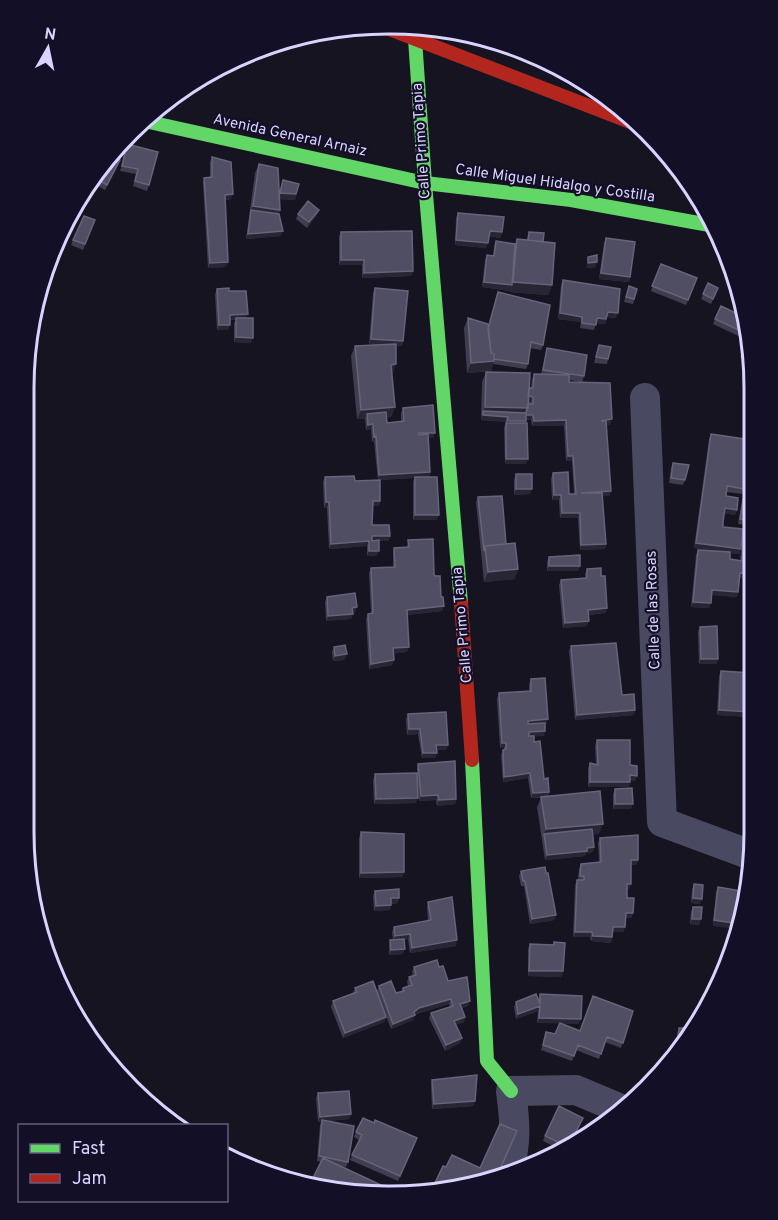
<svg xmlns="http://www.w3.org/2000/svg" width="778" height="1220" viewBox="0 0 778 1220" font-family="Overpass,sans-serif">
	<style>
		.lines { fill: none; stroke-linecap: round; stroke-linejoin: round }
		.street { stroke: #4a4962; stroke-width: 30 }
		.fast { stroke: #63d668; stroke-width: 14 }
		.jam { stroke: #b3261e; stroke-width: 14 }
		.wall { fill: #403d50 }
		.shaded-wall { fill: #282635 }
		.building { fill: #504e63; stroke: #66637b; stroke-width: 1.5 }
		.labels { text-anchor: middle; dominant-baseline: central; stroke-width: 4.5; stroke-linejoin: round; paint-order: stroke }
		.street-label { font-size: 15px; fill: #d9d4ff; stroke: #130f26 }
		.rim { fill: none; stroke: #d9d4ff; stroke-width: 3 }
	</style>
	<rect width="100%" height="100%" fill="#161421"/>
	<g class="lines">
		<path class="street" d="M645 398 662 822 751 855
			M508 1172C517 1143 515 1122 511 1091L576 1090 621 1109"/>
		<path class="fast" d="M415 39 425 183 461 603
			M149 122 425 183 571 200 715 226
			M472 760 487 1061 511 1091"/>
		<path class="jam" d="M384 27 638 125
			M461 603 472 760"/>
	</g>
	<path class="wall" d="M127 144 149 185 147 191 133 186 136 174 120 171Z
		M111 154 120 160 105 190 98 186 95 190 91 188 92 182Z
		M212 157 231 199 225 200 226 267 208 268 203 183 204 178 210 177V162Z
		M259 164 279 194 283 180 296 194 295 200 280 199 279 214 281 236 246 239 255 173Z
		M458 213 502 232 500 238 489 236 486 248 455 245 456 218Z
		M298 214 317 215 307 228 296 219Z
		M95 220 83 250 71 245 73 240Z
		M341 232 413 271 411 276 362 278V265H339V237Z
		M529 232 543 242 552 285 548 295 510 292V291L482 287 485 260 487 255 493 256 494 246 496 241 515 244 517 239 527 240Z
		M606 238 630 277 629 282 599 279 604 243Z
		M661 264 697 278 686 305 651 291Z
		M563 280 616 318 607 317 605 324 596 323 594 330 580 328 581 322 558 319 561 285Z
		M629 286 637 289 633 304 624 302Z
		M375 288 403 341 402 346H396L392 374 395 407 391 417H386L387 423 401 422V413L403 408 433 438H429L430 472 429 477 437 520H413V482L414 478 380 480V501L379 506H373L372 525 390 536 388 541H379L377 556H367V546L329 549 327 508H324L323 482 325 477 355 481 378 480 374 442H372L371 429 366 430 365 419H357L351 356 355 346 379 345 369 344 373 293Z
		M217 289 229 291 246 318 251 343 234 342V323L236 320H230L228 330H217L215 294Z
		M498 292 543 345 541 350 530 348 528 364 526 369 493 364 491 371 467 373 464 328 468 318 488 327Z
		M716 293 711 304 701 299 703 294Z
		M740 315 747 340 713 324 715 319Z
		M746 341H747L752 362 740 357Z
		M599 345 608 359 607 364 594 363Z
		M547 348 584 376 582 382 569 380V382L610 425H606L611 491 609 496H602L606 544 605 549 580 550 578 518H560L559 500H552L551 478 553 473 569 494H574L572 461H566L564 426H532L531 420H526L525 423 526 464H505L504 428 506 422 481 420 482 382 486 372 531 388 532 379 534 374H541Z
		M711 434 751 444 753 438V518H749L747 525 738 524 743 494 726 492V496L737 510 735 515 724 513 723 527 741 549 739 554 730 553V559L740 561 742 540 744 534 752 535V579L740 578 738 592 737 597 712 595 709 608 691 607 696 555 698 550 714 551 694 548 709 439Z
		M673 463 685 480 683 485 669 483 671 468Z
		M516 474 530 494 514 495V480Z
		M478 497 506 544 515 579 484 582 476 502Z
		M408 540 434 574 444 606 442 611 407 615V652L393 653 394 660 392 665 369 669 366 619 368 614 371 613 369 573 371 568 393 567V553L394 548 407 547Z
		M549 557 580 566 578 571H547V562Z
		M587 569 601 576 607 608 605 613 588 615 587 626 563 628 559 585 561 580 585 578V574Z
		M327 597 355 612 353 613 351 619 326 621 325 602Z
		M700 627 717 664H699L698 632Z
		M571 646 622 695 634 715 575 720 569 651Z
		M334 647 345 660 333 661 332 652Z
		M721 671 752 673V717L717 715 719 676Z
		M531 679 546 725H545L544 736H534V742L544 779 549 792 548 797 599 834H593L594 847 593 852 586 853 585 856 545 860 537 807 541 798H531L528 778 503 782 501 755 503 750H504V748H500L497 699 499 693 529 691V684Z
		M408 714 448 745 446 750H436L435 758H422L418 734 407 735 406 719Z
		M597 740 630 765 635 781 630 780 629 787H588V768L590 763 596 765 595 746Z
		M418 764 456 799 455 804 437 806 436 800 419 801 417 769Z
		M375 774 416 803 374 804 373 780Z
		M615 789 631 809H613V794Z
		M361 832 404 872 402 877 359 878V838Z
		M600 838 638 860 636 865H631V884L629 889H627V898L633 913 631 918H626L625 927 623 932H613L612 937 611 943 591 941 590 937H573L575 885 577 880H578L579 869 581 864 599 862 598 843Z
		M521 871 556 915 554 920 530 924 524 886H521L519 876Z
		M694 884 702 899 700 904 691 903 692 889Z
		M718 887 747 892 713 926 716 892Z
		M375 891 398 903 391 904 390 910 374 911 373 896Z
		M428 902 456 946 410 953 408 939 404 940 403 954 389 955V946L390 940H393L392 932 394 927 428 921 427 907Z
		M693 907 701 919 699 925 690 924 691 912Z
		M554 942 563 971 561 977 528 976V949L530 944 553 945Z
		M414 967H439L448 981 468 1006 462 1008 465 1017 464 1022 455 1025 460 1043 445 1051 429 1018 431 1013 450 1007 449 1004 417 1014 415 1015 413 1020 391 1029 377 991 379 986 396 993 401 991 403 988 408 986 407 982 409 977 413 976 412 972Z
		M355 988 386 1017 384 1022 343 1038 331 1007 333 1001 353 993Z
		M540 994 579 1024 561 1023 580 1031 633 1011 621 1048 605 1042 599 1059 576 1050 572 1061 541 1050 546 1032 555 1034 559 1023H537L538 1011 516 1019 514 1007 516 1002 538 1000Z
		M679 1028H691L677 1050V1033Z
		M432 1080 475 1101 473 1106 432 1109 431 1085Z
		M318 1093 351 1114 349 1119 327 1121 348 1162 346 1167 339 1166 365 1195 310 1184 321 1162 317 1161 320 1125 322 1121 318 1122 316 1098Z
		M583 1118 570 1144 559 1149 543 1141 545 1136Z
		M356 1132 415 1144 398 1181 350 1160 359 1140 354 1137Z"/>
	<path class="shaded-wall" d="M280 193 296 194 295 200 278 199Z
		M233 194 231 199 223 200 225 195Z
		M253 206 280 210 277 219 251 210Z
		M319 210 317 215 307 228 309 222Z
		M283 231 281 236 246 239 248 234Z
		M490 231 502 232 500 238 488 236Z
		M456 240 488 243 486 248 455 245Z
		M341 260H364L362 265H339Z
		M228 262 226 267 208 268 210 263Z
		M597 262 595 268H586L588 263Z
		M413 271 411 276 362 278 364 273Z
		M601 273 630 277 629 282 599 279Z
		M484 282 512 285 510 291 482 287Z
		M513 282 552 285 548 295 510 292Z
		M608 312 618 313 616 318 606 317Z
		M560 313 582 317 581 322 558 319Z
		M248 314 246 319 228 320 230 315Z
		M597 318 606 319 605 324 595 323Z
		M219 325H230L228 330H217Z
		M236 337 253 338 251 343 234 342Z
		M371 339 403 341 402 346 369 344Z
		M494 361 491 371 467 373 471 363Z
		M396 364 393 374 388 375 391 365Z
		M527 396 533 397 531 402 525 401Z
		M395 407 391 417 368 419 367 414 365 419H357L361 410Z
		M485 407 528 408 524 418 507 417 506 422 481 420 483 411 481 417Z
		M526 415H533L531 420H524Z
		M612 419 610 425 599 426 601 421Z
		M566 420 564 426H532L534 421Z
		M507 421H526L524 426 506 423 505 426Z
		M373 424 371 429 366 430 368 425Z
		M419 433H435L433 438H417Z
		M376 436 374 442H372L374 437Z
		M568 456H573L572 461H566Z
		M506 459H528L526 464H505Z
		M430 472 429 477 378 480 379 475Z
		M516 489H532L530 494 514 495Z
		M611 491 609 496 580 498 581 493Z
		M554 495H561L559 500H552Z
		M373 501H380L379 506H372Z
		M326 502H329L327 508H324Z
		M725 508 737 510 735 515 723 513Z
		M562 513H580L578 518H560Z
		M415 515H439L437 520H413Z
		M372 536H390L388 541H370Z
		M369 541 367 546 329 549 331 544Z
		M696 543 741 549 739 554 694 548Z
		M606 544 605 549 580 550 581 545Z
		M369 551H379L377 556H367Z
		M549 566H580L578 571H547Z
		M518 569 515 579 484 582 488 572Z
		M740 573 752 574V579L738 578Z
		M712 590 738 592 737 597 711 595Z
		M693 602 711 603 709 608 691 607Z
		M444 606 442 611 405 615 407 610Z
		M357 607 355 612 350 613 352 608Z
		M607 608 605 613 586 615 588 610Z
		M353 614 351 619 326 621 328 616Z
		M589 621 587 626 563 628 565 623Z
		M409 647 407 652 391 654 393 648Z
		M347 654 345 660 333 661 335 656Z
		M701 659H718L717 664H699Z
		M394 660 392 665 369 669 371 664Z
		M635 710 634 715 575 720 577 715Z
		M719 710 752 712V717L717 715Z
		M548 719 546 725 526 726 528 721Z
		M409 729H420L418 734 407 735Z
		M545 731 544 736 527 737 529 732Z
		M502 743H506L504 748H500Z
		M436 745H448L446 750H434Z
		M423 753H437L435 758H422Z
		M530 773 528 778 503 782 504 777Z
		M630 775 637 776 635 781 628 780Z
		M590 782H630L629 787H588Z
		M549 792 547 797 531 798 533 793Z
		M438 795 436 800 419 801 421 796Z
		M418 798 416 803 374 804 376 799Z
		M456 799 455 804 437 806 439 800Z
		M615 804H633L631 809H613Z
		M603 824 599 834 545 839 544 834 546 829Z
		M594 847 593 852 586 853 585 856 545 860 547 855Z
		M631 860H638L636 865H629Z
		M404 872 402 877 359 878 361 873Z
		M627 884H631L629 889H625Z
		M391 898H399L398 903 389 904Z
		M693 898 702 899 700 904 691 903Z
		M391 905 390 910 374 911 376 906Z
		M626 913H633L631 918H624Z
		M556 915 554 920 530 924 532 919Z
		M692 919H701L699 925 690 924Z
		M714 920 739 924 737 929 713 926Z
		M613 927H625L623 932H611Z
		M575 932H592L590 937H573Z
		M410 934 408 939 393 941 395 936Z
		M593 936 612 937 611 943 591 941Z
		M457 940 456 946 410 953 412 948Z
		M405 949 403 954 389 955 391 950Z
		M529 971H563L561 977 528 976Z
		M451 999 449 1004 417 1014 415 1015 413 1020 391 1029 393 1024 419 1008Z
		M470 1001 468 1006 459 1009 460 1004Z
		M540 1006 538 1011 516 1019 518 1014Z
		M386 1017 384 1022 343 1038 345 1033Z
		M465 1017 464 1022 452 1026 454 1021Z
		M539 1018 581 1019 579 1024 537 1023Z
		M462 1038 460 1043 445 1051 446 1045Z
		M475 1101 473 1106 432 1109 434 1104Z
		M351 1114 349 1119 318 1122 320 1117Z"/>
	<path class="building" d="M127 144 158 152 149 185 135 181 138 169 122 166Z
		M111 154 120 160 107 185 100 181 97 185 93 183V180Z
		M212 157 231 162 233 194 225 195 228 262 210 263 204 178 212 177Z
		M259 164 278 168 280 210 253 206Z
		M283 180 299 184 296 194 280 193Z
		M308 201 319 210 309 222 298 214Z
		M251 210 279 214 283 231 248 234Z
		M458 213 504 217 502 232 490 231 488 243 456 240Z
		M84 216 95 220 85 244 73 240Z
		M412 231 413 271 364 273V260H341V232Z
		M529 232 544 233 543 242 528 240Z
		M606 238 635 242 630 277 601 273Z
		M517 239 555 243 552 285 513 282Z
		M496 241 515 244 512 285 484 282 487 255 494 256Z
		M597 255V262L588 263V257Z
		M661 264 697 278 688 300 652 286Z
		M563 280 620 289 618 313 608 312 606 319 597 318 596 325 582 323V317L560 313Z
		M708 283 718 288 713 299 703 294Z
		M629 286 637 289 634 299 626 297Z
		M229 288V291H246L248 314 230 315V325H219L217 289Z
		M375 288 408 291 403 341 371 339Z
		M498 292 550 305 543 345 531 342 528 364 494 359V354L491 353 488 329Z
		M721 306 740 315 745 333 715 319Z
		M236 318H253V338L236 337Z
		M468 318 488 324 491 353 494 354V361L471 363Z
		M746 341H747L750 355 742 352Z
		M396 344V364L391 365 395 407 361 410 355 346Z
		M599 345 611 347 608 359 596 357Z
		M547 348 587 355 584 376 543 370Z
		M486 372 530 373 528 408 485 407Z
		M534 374 569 375V382L610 383 612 419 601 421H606L611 491 581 493H602L606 544 581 545 580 513H562L561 495H554L553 473 568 472 569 494H576L573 456H568L566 420 534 421 533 415H526V421H507L508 417 483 415V411L526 413 528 404H533V397L528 396 529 388H533Z
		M433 405 435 433H419V435L428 434 430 472 379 475 376 436 374 437 373 424 368 425 367 414 386 412 387 423 404 421 403 408Z
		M506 423H527L528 459H506Z
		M711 434 751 440 744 489 727 486 726 496 738 498 737 510 725 508 723 522V527L743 529 741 549 696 543Z
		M753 438V486L746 484Z
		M673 463 689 465 685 480 671 478Z
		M516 474H532V489H516Z
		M354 476 355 481 380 480V501H373L372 525H389L390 536H372V541L379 540V551H369V541L331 544 329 502H326L325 477Z
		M415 477H437L439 515H415Z
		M745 489 753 491V513L750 512 749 520 740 519Z
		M502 496 506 544 485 546 484 551 478 497Z
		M744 534 752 535V574L740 573 738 592 712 590 711 603 693 602 698 550 730 552V559L742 561Z
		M433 539 434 574 435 576H440L441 597H443L444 606 407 610 409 647 393 648 394 660 371 664 368 614 373 613 371 568 395 567 394 548 409 547 408 540Z
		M515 543 518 569 488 572 485 546Z
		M580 555V566H549V557Z
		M601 568V576H605L607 608 588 610 589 621 565 623 561 580 587 578V569Z
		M355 593 357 607 352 608 353 614 328 616 327 597Z
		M717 626 718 659H701L700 627Z
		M616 643 622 695 634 694 635 710 577 715 571 646Z
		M345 645 347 654 335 656 334 647Z
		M721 671 752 673V712L719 710Z
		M545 678 548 719 528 721V724L545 723V731L529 732V736H534V742L540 741 544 779 548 778 549 792 533 793 530 773 504 777 503 750 506 749V743H502L499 693 531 691V679Z
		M446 712 448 745H436L437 753H423L420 729H409L408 714Z
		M597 740H630V765L637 766V776L630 775V782H590V763L598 765Z
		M455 761 456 799 439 800 438 795 421 796 418 764Z
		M417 773 418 798 376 799 375 774Z
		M632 788 633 804H615V789Z
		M600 791 603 824 546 829 541 797Z
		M592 829 594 847 587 848V851L547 855 544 834Z
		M361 832 404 834V872L361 873Z
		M638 835V860H631V884H627V898H634L633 913H626L625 927H613L612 937 593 936 592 932H575L577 880H584V876H580L581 864 601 862 600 838Z
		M545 867 546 873H548L556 915 532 919 525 881H523L521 871Z
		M694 884 703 885 702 899 693 898Z
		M718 887 747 892 739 924 714 920Z
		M399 889V898H391V905L376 906 375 891Z
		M452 897 457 940 412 948 410 934 395 936 394 927 431 920 428 902Z
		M693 907H702L701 919H692Z
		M404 939 405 949 391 950 390 940Z
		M554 942 565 943 563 971H529L530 944 554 945Z
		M437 960 439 967 443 966 448 981 467 977 470 1001 460 1004 465 1017 454 1021 462 1038 446 1045 431 1013 453 1006 451 999 419 1008 414 1012 415 1015 393 1024 379 986 391 981 396 993 404 991 403 988 412 985 409 977 416 975 414 967Z
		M373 981 386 1017 345 1033 333 1001 357 992 355 988Z
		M536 994 540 1004V994L582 996 581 1019 539 1018 540 1006 518 1014 516 1002Z
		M593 996 633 1011 623 1043 607 1037 601 1054 578 1045 574 1056 543 1045 546 1032 555 1034 560 1023 580 1031Z
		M679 1028H691L679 1046Z
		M477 1075 475 1101 434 1104 432 1080Z
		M349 1091 351 1114 320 1117 318 1093Z
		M559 1106 583 1118 569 1145 566 1146 545 1136Z
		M363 1118 374 1123 375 1120 417 1138 400 1176 352 1155 362 1135 356 1132Z
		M600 1118 605 1123 591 1135 573 1143Z
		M322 1120 354 1126 348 1162 319 1156Z
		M500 1124 517 1131 496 1178 489 1181 486 1180 484 1183 429 1189 431 1184 434 1185 443 1166 446 1167 452 1155 480 1168Z
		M548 1150 553 1152 545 1156Z
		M323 1158 396 1192 365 1195 312 1185 310 1184Z"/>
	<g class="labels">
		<g class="street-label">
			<text transform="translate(290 136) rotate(12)">Avenida General Arnaiz</text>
			<text transform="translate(422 141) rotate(-94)">Calle Primo Tapia</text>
			<text transform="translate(555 184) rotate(8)">Calle Miguel Hidalgo y Costilla</text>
			<text transform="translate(654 610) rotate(-92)">Calle de las Rosas</text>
			<text transform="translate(463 625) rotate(-95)">Calle Primo Tapia</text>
		</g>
	</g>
	<path d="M0 0H778V1220H0ZM388 34H390A354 354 0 0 1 744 388V832A354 354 0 0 1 390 1186H388A354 354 0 0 1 34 832V388A354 354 0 0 1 388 34Z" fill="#130f26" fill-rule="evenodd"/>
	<path class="rim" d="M388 34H390A354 354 0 0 1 744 388V832A354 354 0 0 1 390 1186H388A354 354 0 0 1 34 832V388A354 354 0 0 1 388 34Z"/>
	<rect x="18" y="1124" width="210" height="78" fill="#130f26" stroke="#625e7d" stroke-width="1.5"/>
	<rect x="30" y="1144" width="30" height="9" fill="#63d668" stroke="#625e7d" stroke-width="1.5"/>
	<text x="72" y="1154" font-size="18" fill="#d9d4ff">Fast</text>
	<rect x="30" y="1174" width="30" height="9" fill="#b3261e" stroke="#625e7d" stroke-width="1.5"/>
	<text x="72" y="1184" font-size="18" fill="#d9d4ff">Jam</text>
	<g transform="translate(48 48) rotate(9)" stroke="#130f26" stroke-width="4.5" paint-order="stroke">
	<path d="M0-4.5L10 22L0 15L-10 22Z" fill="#d9d4ff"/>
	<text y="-9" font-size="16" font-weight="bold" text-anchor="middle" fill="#d9d4ff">N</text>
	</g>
</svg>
